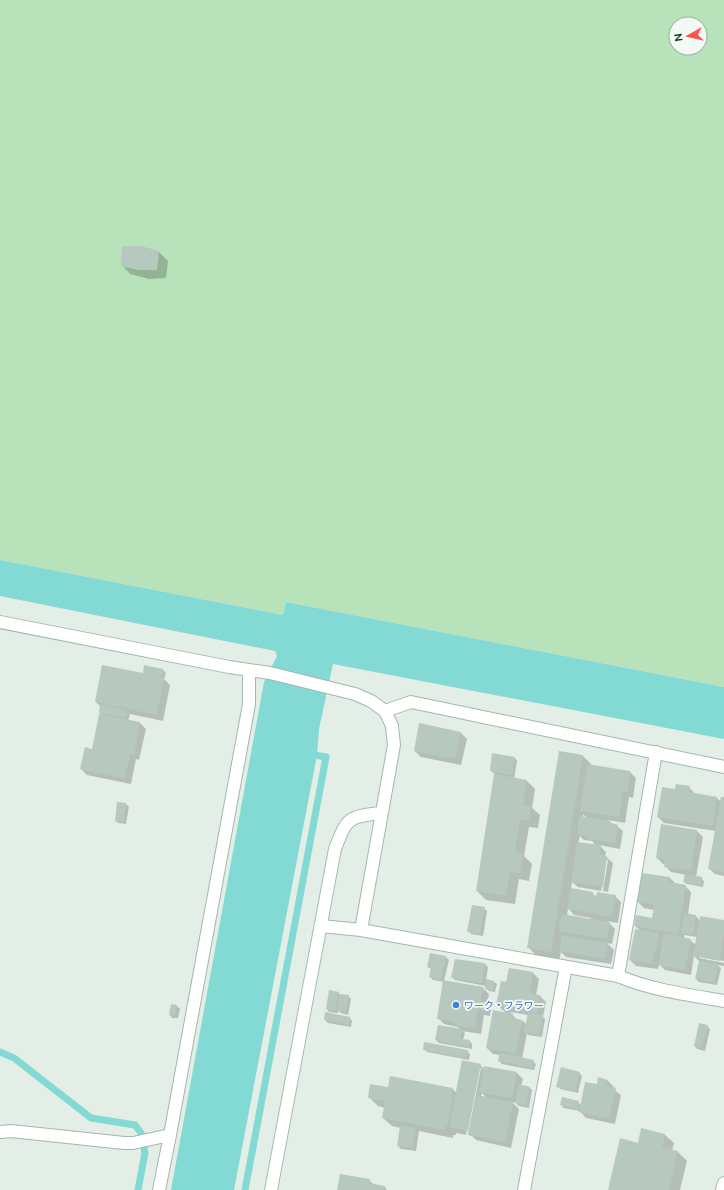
<svg xmlns="http://www.w3.org/2000/svg" width="724" height="1190" viewBox="0 0 724 1190" font-family="Ubuntu,'Noto Sans JP',sans-serif">
	<style>
		.green { fill: #b8e2ba; fill-rule: evenodd }
		.water { fill: #83dad4 }
		.shadow { fill: #0003; fill-rule: evenodd }
		.lines { fill: none; stroke-linecap: round; stroke-linejoin: round }
		.stream { stroke: #83dad4; stroke-width: 7 }
		.building { fill: #b7c9be }
		.street-casing { stroke: #a4b7ac; stroke-width: 14 }
		.secondary-casing { stroke: #a2beae; stroke-width: 14 }
		.street { stroke: #fff; stroke-width: 12 }
		.secondary { stroke: #fff; stroke-width: 12 }
		.shop-dot { fill: #3f7fe0; stroke: #f3faf5; stroke-width: 1.5 }
		.labels { text-anchor: middle; dominant-baseline: central; stroke-width: 3.5; stroke-linejoin: round; paint-order: stroke }
		.shop-label { font-size: 10px; fill: #366cbe; stroke: #f3faf5; text-anchor: start }
	</style>
	<rect width="100%" height="100%" fill="#e2eee6"/>
	<path class="green" d="M0 0H724V687L286 602 283 615 0 560ZM676 24H700V48H676Z"/>
	<path class="water" d="M0 560 283 615 286 602 724 687V739L333 664 319 729 317 755 234 1190H171L264 682 277 656 275 651 0 596Z"/>
	<path class="shadow" d="M159 252 168 261 166 278 149 279 130 274 122 265Z
		M163 670 166 673 164 679 170 685 163 721 130 714 128 721 140 723 146 729 139 760 136 759 131 784 87 775 81 769 93 750 103 716 100 713 101 707 96 702 147 675Z
		M461 733 467 739 461 765 421 757 415 751Z
		M582 755 591 764V766L630 772 636 778 633 798 629 797 625 823 608 820 613 825 617 826 623 831 620 849 599 845 606 852 605 856 613 863 608 892 603 891 608 860H606L601 891 578 887 572 882 571 889 592 893 597 897 615 896 621 902 618 923 607 921 615 929 612 944 607 943 614 950 611 964 566 957 561 952 559 960 537 956 528 947ZM583 814 588 819 583 818ZM580 836 584 840 592 841 596 846 578 843ZM568 908 574 915 591 918V920L567 916Z
		M515 758 517 761 514 779 527 781 535 789 532 808 540 815 538 828 529 827 524 856 532 864 529 881 519 879 515 904 486 900 477 891 495 774 491 771Z
		M689 787 695 794 717 798 721 802 724 798V876L715 874 709 868 716 831 664 823 658 817 676 790Z
		M126 804 129 807 126 824 118 823 116 821Z
		M662 825 697 831 703 837 696 877 701 878 704 881 703 887 687 884 684 882 686 875 671 872 665 866V864H663L657 858Z
		M670 878 676 884 685 886 691 892 688 915 696 916 700 921H724V961L699 956V958L724 963V966L717 965 721 968 717 985 699 982 696 979 700 962 694 956 691 975 665 970 659 964 658 969 636 966 630 960 641 931 635 926 653 919 654 910 644 908 638 902ZM684 935 697 937 696 945 690 940 684 938Z
		M484 908 487 911 483 936 471 934 469 931Z
		M431 954 446 957 449 960 444 981 483 988 489 994 487 1005 491 1009 490 1016 484 1015 481 1034 462 1031 465 1033 463 1040 470 1041 472 1044V1049L439 1043 436 1040 461 1030 457 1027 444 1024 438 1018 444 982 433 980 430 977 431 969 428 967Z
		M485 964 488 967 486 980 494 982 497 984 495 992 489 991 486 988V986L455 980 453 978Z
		M510 969 533 973 539 979 536 995 540 996 546 1002 543 1017 545 1019 542 1037 528 1035 527 1033 522 1059 533 1061 536 1064 534 1070 502 1064 499 1061 500 1055 493 1054 487 1048 506 1013 497 1005 507 983ZM510 1012 528 1015 527 1025 522 1020H517Z
		M338 992 340 995 348 996 351 999 348 1015 341 1013 338 1010V1013L329 1012 327 1009Z
		M177 1006 180 1009 178 1018H172L170 1015Z
		M350 1018 352 1021 351 1027 328 1023 325 1020Z
		M707 1026 710 1029 705 1051 697 1049 695 1046Z
		M424 1049 467 1051 470 1054 469 1060 427 1052Z
		M480 1065 484 1069 517 1073 523 1079 521 1086 529 1087 532 1090 529 1108 519 1106 516 1103 512 1102 519 1109 511 1148 476 1140 472 1136 468 1135 481 1068H479L466 1135 456 1133V1135H453V1138L419 1131 416 1151 401 1149 398 1146 401 1128 392 1126 383 1118 385 1108 378 1106 369 1097 389 1088 452 1089 457 1093ZM482 1093 487 1098 481 1096Z
		M579 1073 582 1076 578 1093 560 1089 558 1086Z
		M608 1081 614 1087 613 1089 621 1095 615 1124 586 1118 580 1111 564 1108 561 1105 578 1102 581 1105 597 1086Z
		M642 1129 665 1135 674 1143 672 1150 678 1152 687 1161 680 1190H609L639 1144Z
		M369 1180 374 1185 385 1187 387 1190H338Z"/>
	<g class="lines">
		<path class="stream" d="M0 1052 14 1058 91 1118 135 1125 141 1133 145 1153 138 1190
			M245 1190 326 757 309 754"/>
	</g>
	<path class="building" d="M122 246H141L159 251 157 270H139L121 266Z
		M102 665 143 673 144 665 163 669 162 676 152 675 164 678 157 715 95 702Z
		M100 704 127 710 126 718 99 713Z
		M99 714 140 722 134 755 130 754 125 779 80 769 85 747 92 749Z
		M419 723 461 732 455 759 414 751Z
		M559 751 583 755 551 952 527 948Z
		M492 753 515 757 512 775 490 771Z
		M587 764 630 771 627 792 623 791 619 817 580 811Z
		M494 774 527 780 523 805 531 806 529 820 520 819 515 852 523 854 520 873 510 871 506 896 476 891Z
		M676 784 690 786 689 792 717 797 713 826 657 817 662 787 675 789Z
		M721 797H724V872L708 869Z
		M117 802 126 803 124 822 115 821Z
		M579 816 611 821V823L618 825 615 843 588 839V836L577 834Z
		M661 824 697 830 691 871 664 867 665 859 656 858Z
		M577 842 601 845 599 854 607 856 603 887 571 882Z
		M642 873 670 877 669 882 686 885 678 934 634 926 636 915 652 918 654 905 637 902Z
		M685 874 702 877 701 885 683 882Z
		M571 888 593 892 592 895 596 896 597 892 616 895 612 917 567 909Z
		M472 905 485 907 480 934 467 932Z
		M684 913 696 915 693 935 681 933Z
		M562 914 610 922 607 939 559 931Z
		M700 916 724 920V934L720 961 693 956Z
		M635 929 659 933 656 952H654L652 964 629 960Z
		M664 933 691 939 685 970 658 965Z
		M562 935 608 943 605 959 559 951Z
		M430 953 446 956 441 980 429 977 431 968 427 967Z
		M455 959 485 963 482 983 451 978Z
		M699 961 718 964 715 983 695 979Z
		M509 968 533 972 530 993 540 995 537 1013 496 1005 501 981 506 982Z
		M486 979 494 981 493 990 485 989Z
		M443 980 483 987 481 1001 486 1002 484 1011 478 1010 475 1029 454 1025 455 1022 437 1019Z
		M329 990 339 992 335 1011 326 1009Z
		M340 994 349 995 345 1012 337 1011Z
		M171 1004 177 1005 175 1016 169 1015Z
		M493 1010 513 1014 512 1018 522 1020 516 1054 486 1048Z
		M325 1012 350 1017 349 1025 324 1020Z
		M528 1013 543 1015 539 1035 524 1032Z
		M699 1023 708 1025 702 1048 694 1046Z
		M438 1025 462 1029 461 1039 470 1040 469 1047 435 1040Z
		M424 1042 468 1050 466 1058 423 1050Z
		M500 1053 534 1060 532 1068 498 1061Z
		M462 1060 481 1064 468 1131 449 1127Z
		M484 1066 517 1072 512 1098 479 1092Z
		M561 1067 580 1072 575 1091 556 1087Z
		M390 1076 453 1088 451 1098H453L447 1127 445 1126 444 1130 382 1118 385 1101 368 1098 370 1084 388 1087Z
		M598 1077 608 1080 606 1086 616 1088 609 1119 579 1112 585 1082 597 1084Z
		M519 1084 530 1087 526 1106 515 1103Z
		M477 1095 513 1102 505 1142 469 1135Z
		M562 1097 579 1101 578 1109 560 1105Z
		M400 1126 416 1128 413 1148 397 1146Z
		M641 1128 665 1134 662 1147 678 1151 669 1190H608L620 1138 638 1143Z
		M340 1174 370 1179 369 1183 385 1186 384 1190H337Z"/>
	<g class="lines">
		<g class="street-casing">
			<path id="street" d="M0 622 229 667 270 673 355 694 371 701 385 711 392 726 394 745 361 930
				M385 711 411 702 724 767
				M321 926 361 930 618 976C651 990 689 995 724 1001
				M618 976 656 752
				M0 1132 11 1131 124 1143H133L170 1135 249 704V670
				M159 1190 170 1135
				M524 1190 566 967"/>
		</g>
		<g class="secondary-casing">
			<path id="secondary" d="M271 1190 335 849C347 818 347 817 381 813
				M722 1190 724 1183"/>
		</g>
		<use href="#street" class="street"/>
		<use href="#secondary" class="secondary"/>
	</g>
	<circle class="shop-dot" cx="456" cy="1005" r="4"/>
	<g class="labels">
		<g class="shop-label">
			<text x="464" y="1005">ワーク・フラワー</text>
		</g>
	</g>
	<g transform="translate(688 36) rotate(262)"><circle r="19" fill="#f3faf5" stroke="#9eb0a7"/>
	<path d="M0-3L7 15L0 10L-7 15Z" fill="#ff544f"/>
	<text y="-6" font-size="11" font-weight="bold" text-anchor="middle" fill="#1f4131">N</text>
	</g>
</svg>
